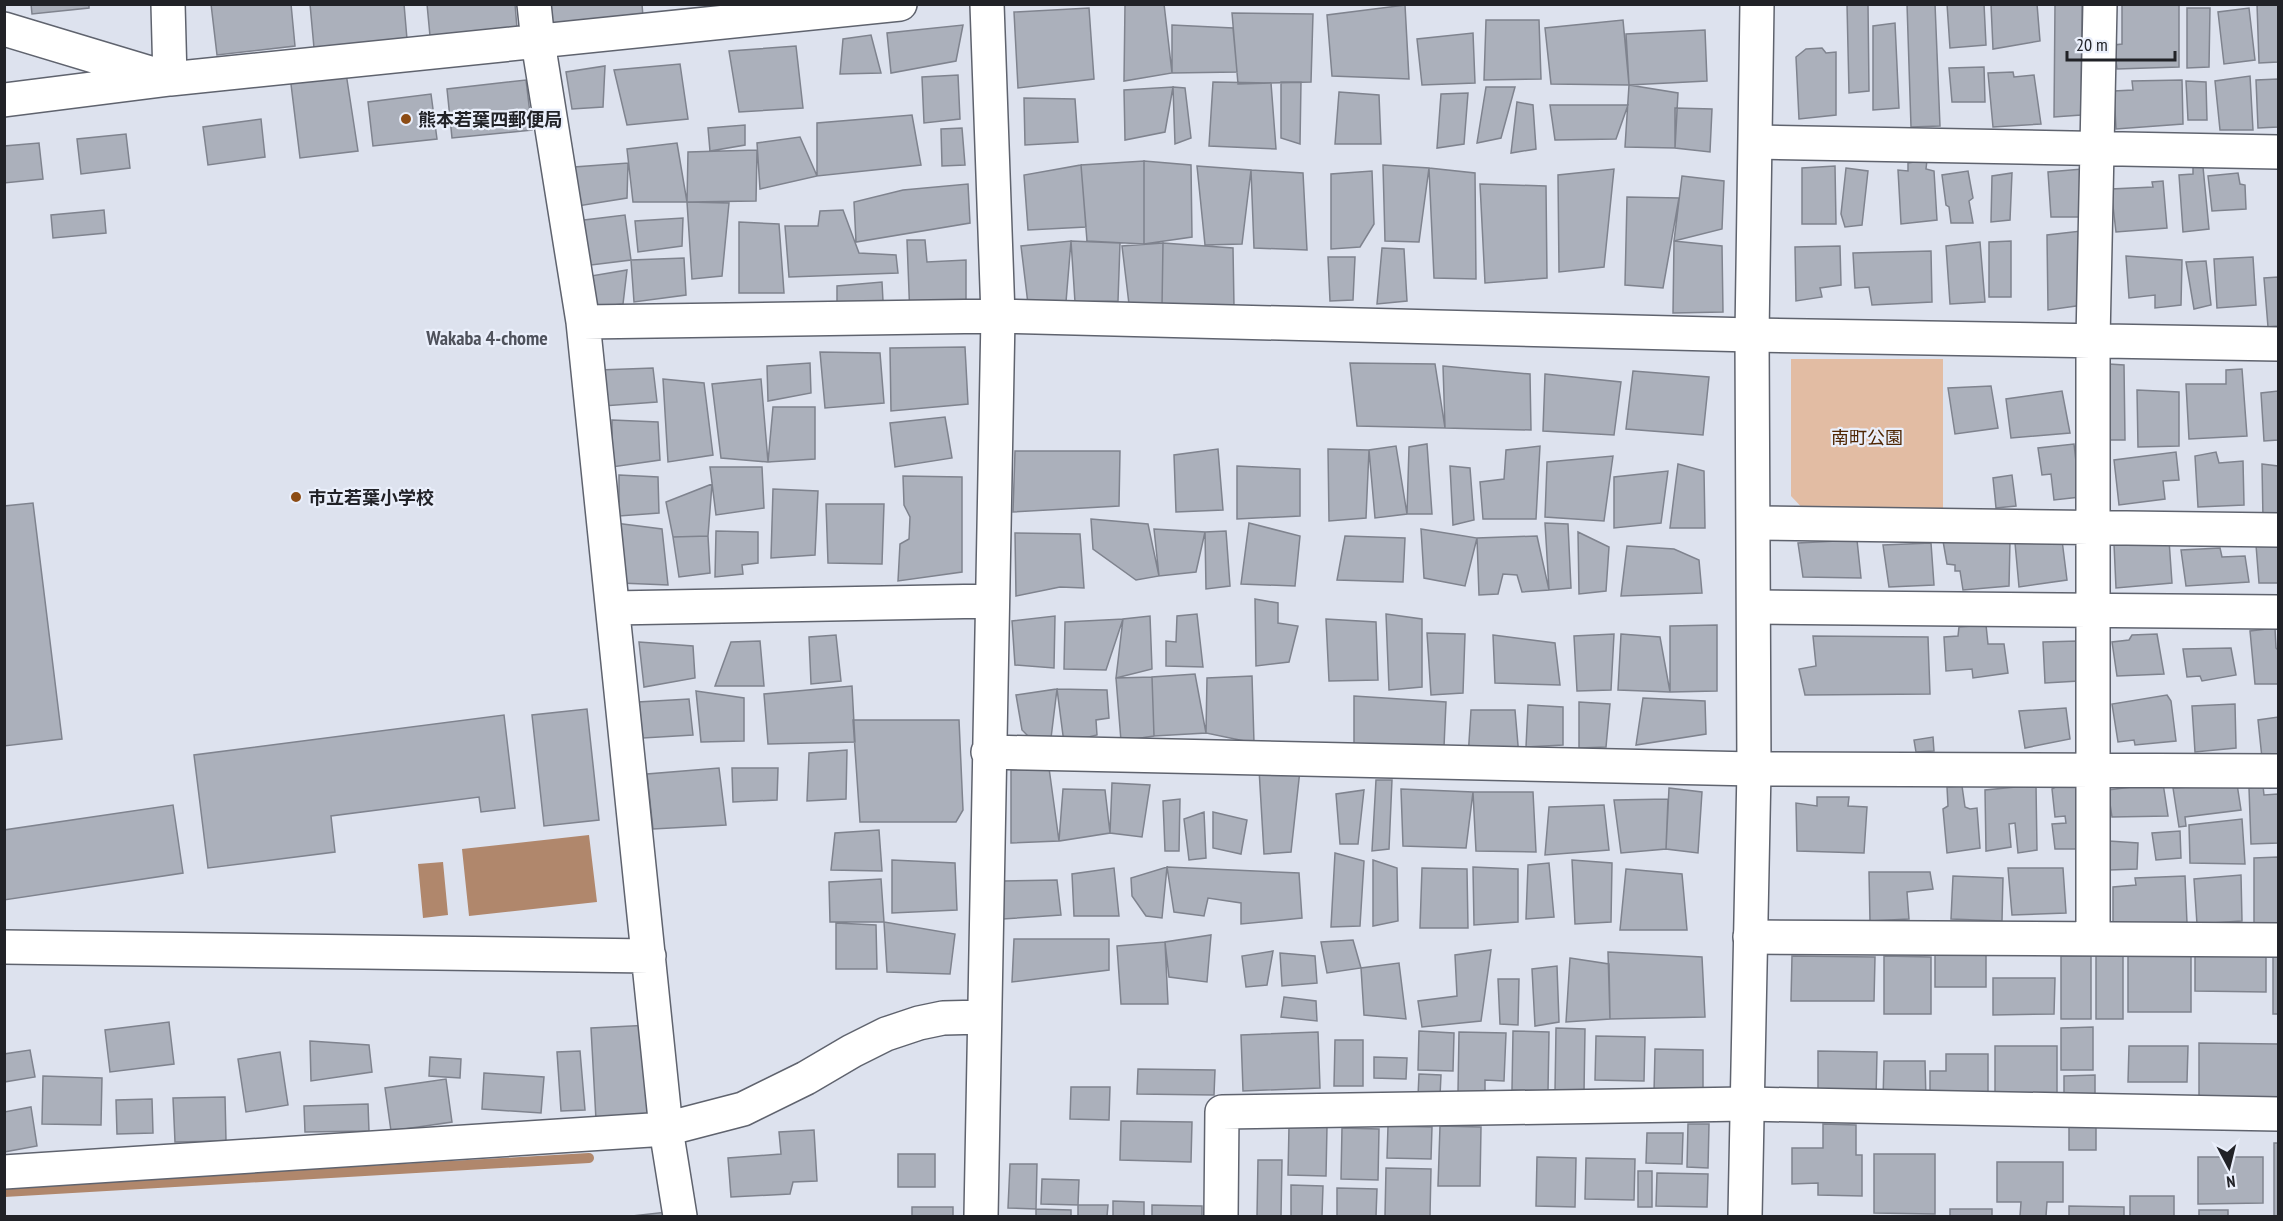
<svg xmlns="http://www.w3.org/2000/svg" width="2283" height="1221" viewBox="0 0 2283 1221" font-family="'PT Sans Narrow','Noto Sans JP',sans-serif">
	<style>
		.green { fill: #e2bca3 }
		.water { fill: #b0876c }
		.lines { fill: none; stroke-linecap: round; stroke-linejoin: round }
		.stream { stroke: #b0876c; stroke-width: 10 }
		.building { fill: #abb0bb; stroke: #7f838e; stroke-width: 1.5 }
		.street-casing { stroke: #5f636e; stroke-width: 36 }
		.secondary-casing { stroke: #5f636e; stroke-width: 36 }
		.street { stroke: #fff; stroke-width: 33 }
		.secondary { stroke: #fff; stroke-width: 33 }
		.poi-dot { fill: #8c4c15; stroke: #eaeffb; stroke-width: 2 }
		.labels { text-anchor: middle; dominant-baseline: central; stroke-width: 4.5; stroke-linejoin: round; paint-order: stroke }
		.poi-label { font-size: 18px; font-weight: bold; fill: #212227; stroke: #eaeffb; text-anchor: start }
		.park-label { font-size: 18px; fill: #4f2603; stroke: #eaeffb }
		.neighbourhood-label { font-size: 20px; font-weight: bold; fill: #4e515b; stroke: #eaeffb }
	</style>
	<rect width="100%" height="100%" fill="#dde2ee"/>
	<path class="green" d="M1791 359H1943V514L1809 515 1791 496Z"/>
	<path class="water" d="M589 835 597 902 469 916 462 849Z
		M443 862 448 915 423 918 418 864Z"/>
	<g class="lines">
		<path class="stream" d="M4 1192 589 1158"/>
	</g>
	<path class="building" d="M31 4H89V8L32 14Z
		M211 4H291L295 46 217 55Z
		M310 4H404L407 39 314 48Z
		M427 4H515L517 28 430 36Z
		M550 4H642L643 17 551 28Z
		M1125 4H1164L1172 73 1124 81Z
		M1847 4H1868L1869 91 1849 93Z
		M1907 4H1935L1940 126 1911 127Z
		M1947 4H1984L1986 45 1950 48Z
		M1991 4H2037L2040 41 1993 49Z
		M2055 4H2082L2081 115 2054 117Z
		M2122 4 2179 5V67L2117 69 2114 45 2122 44Z
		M2257 4H2278V62L2259 63Z
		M1405 5 1409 79 1332 76 1327 15Z
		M1089 8 1094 79 1018 88 1014 12Z
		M2187 8H2210L2209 67 2187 68Z
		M2249 8 2255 60 2224 64 2218 12Z
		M1232 13 1313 14 1311 82 1238 84Z
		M1486 20H1539L1541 79 1484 80Z
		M1623 20 1629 85 1551 84 1545 28Z
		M1895 23 1899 108 1873 110V26Z
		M963 25 956 61 891 73 887 33Z
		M1172 25 1233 28 1237 72 1172 73Z
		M1705 30 1707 81 1629 85 1626 34Z
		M1473 33 1475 83 1422 85 1417 39Z
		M871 35 881 73 840 74 843 39Z
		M796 46 803 108 739 112 729 51Z
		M1822 48 1826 53 1836 52V115L1799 119 1796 57 1806 49Z
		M680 64 688 119 627 125 614 70Z
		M605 66 603 107 572 109 566 72Z
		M1984 67 1985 102H1952L1949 68Z
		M2013 72 2014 77 2034 75 2041 124 1993 127 1988 73Z
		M346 73 358 151 300 158 290 76Z
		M958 75 960 119 924 123 922 77Z
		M2250 76 2253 130H2220L2215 81Z
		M2278 79V127L2258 128 2256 80Z
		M526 80 532 130 452 138 447 89Z
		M2182 80 2183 124 2116 129 2114 91 2133 90 2132 81Z
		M2186 81 2206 82 2207 120H2188Z
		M1213 82 1271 83 1276 149 1209 146Z
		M1281 82H1301L1300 144 1281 138Z
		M1629 85 1678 93 1675 148 1625 147Z
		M1173 87 1185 88 1191 138 1175 144Z
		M1173 87 1165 132 1125 140 1124 90Z
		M1486 87H1515L1501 138 1477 143Z
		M1339 92 1379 95 1381 144H1335Z
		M1468 93 1464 144 1437 148 1441 94Z
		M431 94 437 139 373 146 368 102Z
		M1024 98 1075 99 1078 142 1025 145Z
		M1517 102 1533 105 1536 149 1511 153Z
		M1550 105H1628L1616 139 1555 140Z
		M1675 108 1712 109 1710 152 1675 148Z
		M912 115 921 165 817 176V123Z
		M261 119 265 157 208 165 203 127Z
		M745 125V145L710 151 708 128Z
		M962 128 965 165 942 166 941 129Z
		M126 134 130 168 81 174 77 139Z
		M800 137 817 176 760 189 757 143Z
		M39 143 43 179 4 183V146Z
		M677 143 687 202H633L627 149Z
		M757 150 756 201 687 202 688 152Z
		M1927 160 1926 169 1934 171 1937 220 1901 224 1898 170 1908 171V163Z
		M1144 161 1191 165 1192 237 1144 244Z
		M1144 161V244L1087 241 1081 165Z
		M628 163 627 198 578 206 574 167Z
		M1081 165 1086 227 1028 230 1024 175Z
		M1383 165 1429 168 1419 242 1385 241Z
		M1197 166 1251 170 1242 244 1205 245Z
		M1835 166 1836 224H1802V168Z
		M2193 167H2203L2209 229 2183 232 2179 175 2193 174Z
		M1429 168 1475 173 1476 279 1434 278Z
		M1846 168 1868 171 1862 225 1845 227 1841 214Z
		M1614 169 1604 267 1559 272 1558 175Z
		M2082 169 2084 217H2051L2048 172Z
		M1251 170 1303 173 1307 250 1254 248Z
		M1372 171 1374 224 1360 247 1331 249V174Z
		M1968 171 1973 198 1969 201 1973 223H1951L1949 207 1946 205 1942 175Z
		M2012 173 2010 220 1991 222 1992 176Z
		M2238 173 2240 184 2245 185 2246 209 2212 211 2208 176Z
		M1682 176 1724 181 1722 229 1674 241Z
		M2163 181 2167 228 2116 232 2111 189 2153 187 2152 182Z
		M968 184 970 223 856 242 854 202 903 190Z
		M1480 184 1546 186 1547 278 1485 283Z
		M1627 197 1679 198 1663 288 1625 285Z
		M687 202 729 203 722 276 692 279Z
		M104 210 106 233 53 238 51 215Z
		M843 210 859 253 896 255 898 273 789 277 785 226H818L820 211Z
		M625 215 631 260 575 267 576 221Z
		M683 218 682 246 638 252 635 221Z
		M739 222 779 224 784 293H739Z
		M2081 231 2083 305 2048 310 2047 235Z
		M907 240H925L927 262 966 260V301L910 318Z
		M1071 241 1120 243 1118 301 1075 302Z
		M1071 241 1066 302 1028 304 1021 246Z
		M1674 241 1722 246 1723 312 1673 313Z
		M2011 241V297H1989V242Z
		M1980 242 1985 302 1950 304 1946 246Z
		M1163 243 1233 248 1234 307H1162Z
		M1163 243 1162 307 1129 304 1122 246Z
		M1840 246 1841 285 1820 288 1822 297 1796 301 1795 247Z
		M1382 248 1404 249 1407 301 1377 304Z
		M1931 251 1932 302 1872 305 1869 287 1855 288 1853 253Z
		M2126 256 2182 260 2181 305 2155 308V295L2129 298Z
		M1328 257H1355L1353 300 1330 301Z
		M2253 257 2256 305 2217 308 2214 259Z
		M684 258 686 295 634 302 631 260Z
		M2206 261 2211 305 2194 309 2186 262Z
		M627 270 623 304 593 307 585 277Z
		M2278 277V326L2268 327 2264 278Z
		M882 282 883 301 837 308V286Z
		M965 347 968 404 891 411 890 348Z
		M820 352 880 353 884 403 825 408Z
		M810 363 811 393 768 401 767 366Z
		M1350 363 1435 364 1445 428 1357 426Z
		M2109 364 2124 365 2125 440H2110Z
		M1443 366 1530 374 1531 430 1445 428Z
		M653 368 657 402 603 406 599 370Z
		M2242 369 2247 436 2189 439 2186 384H2226V370Z
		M1633 371 1709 377 1703 435 1626 429Z
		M1545 374 1621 382 1614 435 1543 431Z
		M663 379 704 383 713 455 668 462Z
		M761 379 768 462 721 458 712 384Z
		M1991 386 1998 428 1955 434 1948 388Z
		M2137 390 2179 392V446L2138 447Z
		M2062 391 2070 433 2011 438 2006 399Z
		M2278 391V440L2264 441 2261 393Z
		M773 407H815V459L768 462Z
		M945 417 952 458 895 467 890 423Z
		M612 420 658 422 660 460 612 467Z
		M1427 444 1432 514H1407L1409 447Z
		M2074 444 2080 497 2054 500 2051 474 2042 475 2038 448Z
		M1396 446 1407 514 1375 518 1369 450Z
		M1540 446 1536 519H1483L1480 482 1504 479 1506 450Z
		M1218 449 1223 510 1176 512 1174 455Z
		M1328 449 1369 450 1366 518 1329 521Z
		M1015 451H1120L1119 506 1013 512Z
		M2176 452 2179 480 2163 481 2165 499 2119 505 2114 460Z
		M2216 452 2219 463 2243 461 2244 505 2198 507 2195 456Z
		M1613 456 1604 521 1545 517 1547 462Z
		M1678 464 1704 471 1705 528H1670Z
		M2262 464 2278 466V520H2263Z
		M1237 466 1300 469V516L1237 519Z
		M1450 466 1470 468 1474 520 1453 525Z
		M710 467H762L764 508 716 515Z
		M1668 471 1661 523 1614 528V477Z
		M619 475 658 477 659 513 619 516Z
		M2012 475 2016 506 1996 508 1993 478Z
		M903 476 962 477V572L898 581 900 544 909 539 910 517 904 505Z
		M712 484 708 536 673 537 666 502Z
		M773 489 818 491 815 555 771 558Z
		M33 503 62 739 4 746V506Z
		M826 504H884L882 564 828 563Z
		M1091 519 1148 524 1159 576 1136 580 1093 549Z
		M615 523 662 529 668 585 620 583Z
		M1249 523 1300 536 1295 586 1241 584Z
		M1545 523 1568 524 1571 588 1549 590Z
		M1154 529 1205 532 1196 572 1159 576Z
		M1421 529 1477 538 1465 586 1424 578Z
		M716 531 758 532V563L742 565 743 574 715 577Z
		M1226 531 1230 586 1206 589 1205 532Z
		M1578 532 1609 547 1606 591 1579 594Z
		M1015 533 1080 534 1084 588 1060 587 1016 596Z
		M708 536 710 573 679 577 673 537Z
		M1345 536 1405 538 1403 582 1337 580Z
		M1537 536 1549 590 1522 592 1517 575 1503 574 1498 594 1479 595 1477 538Z
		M1857 540 1861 578 1803 577 1798 543Z
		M2062 540 2067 580 2019 587 2015 543Z
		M2169 540 2172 583 2116 588 2114 544Z
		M1943 541H2010L2009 586 1963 590 1960 571H1955V565L1947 564Z
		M1931 543 1934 585 1889 587 1883 545Z
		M2256 545H2278V583H2259Z
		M1627 546 1674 549 1699 560 1702 593 1621 596Z
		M2220 548 2222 557 2245 556 2249 582 2186 586 2181 550Z
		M1255 599 1278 603V623L1298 626 1289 662 1256 666Z
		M1197 614 1203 667 1166 666V641L1176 642 1177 616Z
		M1386 614 1422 619V687L1389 690Z
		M1055 616 1054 668 1015 665 1012 621Z
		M1150 616 1152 669 1116 678 1123 619Z
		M1123 619 1106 670 1064 669 1065 622Z
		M1326 619 1376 622 1378 680 1329 681Z
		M1717 625V691L1670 692V626Z
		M1986 625 1988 644H2004L2008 673 1973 678 1972 669 1946 671 1944 637 1958 636 1959 627Z
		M2275 628 2276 648 2278 650V684H2255L2250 631Z
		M1427 633 1465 634 1463 693 1431 695Z
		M1614 634 1611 690 1577 691 1574 636Z
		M1621 634 1660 637 1670 692 1618 690Z
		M2157 634 2164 674 2117 676 2112 642 2129 640 2132 635Z
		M836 635 841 681 811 684 809 637Z
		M1493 635 1555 643 1560 685 1495 683Z
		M1813 636 1928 637 1930 694 1805 695 1799 669 1816 666Z
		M760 641 764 686H715L731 642Z
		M2078 641 2079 681 2045 683 2043 642Z
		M639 642 693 646 695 678 644 687Z
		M2231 648 2236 675 2202 681 2200 676 2187 677 2183 649Z
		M1195 674 1206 733 1154 736 1152 677Z
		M1252 676 1254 743 1206 733 1207 678Z
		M1152 677 1154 736 1121 741 1116 678Z
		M852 686 855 742 768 744 764 694Z
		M1057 689 1107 690 1109 718 1096 720 1097 735 1064 743Z
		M1057 689 1051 738 1032 740 1022 730 1016 695Z
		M696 691 744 698V741L701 742Z
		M2167 695 2171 701 2176 741 2135 745 2134 740 2118 742 2112 704Z
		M1354 696 1446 702 1444 747 1354 745Z
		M1643 698 1705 701 1706 734 1636 745Z
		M689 699 693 735 643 738 638 702Z
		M1579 702 1610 704 1606 747 1579 748Z
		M2235 704 2236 748 2195 752 2192 706Z
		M1528 705 1563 707V745L1526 747Z
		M2066 708 2070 739 2025 748 2019 711Z
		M587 709 599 820 544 826 532 715Z
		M1471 710H1515L1519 757 1468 758Z
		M504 715 515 808 481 812 479 797 331 816 335 852 208 868 194 755Z
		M2278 717V757L2262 758 2258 720Z
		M853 720H959L963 810 956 822H860Z
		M1933 737 1934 751 1916 752 1914 740Z
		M847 750 846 799 807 801 809 753Z
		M719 768 726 825 653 829 647 774Z
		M732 768H778L777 800 733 802Z
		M1049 768 1059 841 1011 843V770Z
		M1259 769 1300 770 1291 852 1264 854Z
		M1376 780H1392L1389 849 1372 851Z
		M2079 782V849H2055L2052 824 2066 823 2065 816 2055 817 2052 789 2059 785Z
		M1112 783 1150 785 1142 837 1110 833Z
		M2163 783 2168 816 2112 817 2108 790Z
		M2237 784 2241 810 2185 817 2186 826 2179 827 2173 788Z
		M2036 785 2037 850 2018 853 2015 823 2009 824 2011 847 1986 851 1985 790Z
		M1962 786 1965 807 1970 809 1977 808 1980 848 1947 853 1943 809 1948 806 1947 787Z
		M2263 786 2264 795 2278 794V843L2251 844 2249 788Z
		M1669 788 1702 792 1698 853 1666 849Z
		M1063 789 1105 790 1110 833 1059 841Z
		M1401 789 1473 792 1466 848 1403 846Z
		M1364 790 1358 844H1340L1336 794Z
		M1473 792H1533L1536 852 1476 851Z
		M1817 797H1849L1848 806 1867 807 1864 853 1797 851 1796 803 1817 806Z
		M1180 799 1179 851H1165L1163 801Z
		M1668 799 1666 849 1621 853 1614 800Z
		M173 805 183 873 4 900V830Z
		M1604 805 1609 850 1545 855 1549 807Z
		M1204 812 1206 858 1189 860 1184 819Z
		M1213 812 1247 820 1241 854 1213 848Z
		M2242 819 2245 864 2190 863 2189 825Z
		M879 830 882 871 831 870 835 833Z
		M2180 831 2181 858 2156 860 2152 833Z
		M2109 841 2138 843 2137 869 2109 870Z
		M1335 853 1364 861 1360 926 1331 927Z
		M2278 857V924L2254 925V858Z
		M892 860 955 863 957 910 892 913Z
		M1373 860 1397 868 1398 921 1373 926Z
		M1572 860 1612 863 1611 922 1575 924Z
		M1549 863 1554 917 1526 919 1528 865Z
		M1167 867 1299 873 1302 918 1241 924V903L1208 898 1204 916 1174 912Z
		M1167 867 1162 918 1146 916 1132 896 1131 878Z
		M1473 867 1518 869V922L1474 925Z
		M1114 868 1119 916H1074L1072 874Z
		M1422 868 1467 869 1468 928H1420Z
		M2008 868H2063L2066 913 2012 915Z
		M1626 869 1682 874 1687 930H1620Z
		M1869 872H1930L1933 889 1907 892 1909 919 1870 921Z
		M2241 875 2242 921 2197 924 2194 879Z
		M1953 876 2003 878 2002 921 1951 919Z
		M2185 876 2187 923 2113 924V887L2136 885 2135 878Z
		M881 879 884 922H830L829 882Z
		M1057 880 1061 915 1003 919V881Z
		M884 922 955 934 950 974 887 972Z
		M836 923 876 925 877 969H836Z
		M1211 935 1207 982 1169 977 1165 942Z
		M1014 939H1109V970L1012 982Z
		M1353 940 1361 968 1327 973 1321 942Z
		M1165 942 1168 1004H1121L1117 946Z
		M1491 950 1481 1021 1422 1027 1418 1001 1457 996 1455 955Z
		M1273 951 1267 985 1246 987 1242 956Z
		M1608 952 1702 957 1705 1017 1610 1019Z
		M2195 952H2266V992L2195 991Z
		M1280 953 1315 956 1317 983 1282 986Z
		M2128 953 2191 954V1012H2128Z
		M2096 954H2123V1019H2096Z
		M1935 955H1986V987H1935Z
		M1792 956 1875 957 1874 1001H1791Z
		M1884 956 1931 957V1014H1884Z
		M2061 956H2091V1019H2061Z
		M2273 957H2278V1014H2273Z
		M1570 958 1609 964 1610 1019 1566 1022Z
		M1399 963 1406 1019 1364 1015 1361 968Z
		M1557 966 1559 1022 1535 1026 1532 969Z
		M1993 978H2055L2054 1014 1993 1015Z
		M1498 979H1519L1518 1025 1500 1024Z
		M1284 997 1316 1001 1317 1021 1281 1017Z
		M169 1022 174 1064 110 1072 105 1030Z
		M651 1025 656 1117 596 1120 591 1028Z
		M2093 1027V1070H2061V1028Z
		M1556 1028 1585 1029 1584 1093 1555 1092Z
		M1419 1031 1454 1033 1453 1071 1418 1070Z
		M1513 1031 1549 1032 1548 1091 1512 1090Z
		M1318 1032 1320 1088 1243 1091 1241 1035Z
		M1459 1032 1506 1033 1504 1081 1485 1080V1092H1458Z
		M1596 1036 1645 1037 1644 1081 1595 1080Z
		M1335 1040H1363V1086H1334Z
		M310 1041 369 1045 372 1072 311 1081Z
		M2199 1043 2278 1044V1101H2199Z
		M1995 1046H2057V1096L1995 1095Z
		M2129 1046H2188L2187 1082H2128Z
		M1655 1049 1703 1050V1095L1654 1093Z
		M30 1050 35 1077 4 1082V1054Z
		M580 1051 585 1110 561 1111 557 1052Z
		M1818 1051 1877 1052 1876 1099H1818Z
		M280 1052 288 1105 246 1112 238 1059Z
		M1946 1054H1988V1099L1930 1101V1071H1946Z
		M430 1057 461 1059 460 1078 429 1076Z
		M1374 1057 1407 1058 1406 1079 1374 1078Z
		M1884 1061H1925L1926 1100H1883Z
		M1138 1069 1215 1070 1214 1095 1137 1094Z
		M484 1073 544 1077 541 1113 482 1109Z
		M1419 1074 1441 1075 1440 1096H1418Z
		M2095 1075V1101L2064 1100V1076Z
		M43 1076 102 1078 101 1125 42 1124Z
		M446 1079 452 1122 391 1131 385 1088Z
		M1071 1087H1110L1109 1120 1070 1119Z
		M225 1097 226 1141 175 1142 173 1098Z
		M152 1099 153 1133 117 1134 116 1100Z
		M368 1104 369 1131 305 1132 304 1106Z
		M31 1107 37 1146 4 1152V1112Z
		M1121 1121 1192 1122 1191 1162 1120 1160Z
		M1688 1124H1709L1708 1168 1687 1167Z
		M1823 1124 1856 1125V1155H1862V1196L1818 1195V1183L1792 1184V1148H1823Z
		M2069 1124 2096 1125V1150H2069Z
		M1289 1126H1327L1326 1176 1288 1175Z
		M1388 1126 1432 1127 1431 1159 1387 1158Z
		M1440 1126 1481 1127 1480 1186H1438Z
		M1342 1128 1379 1129 1378 1180 1341 1179Z
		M814 1130 817 1181 793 1182 790 1194 731 1197 728 1158 781 1154 779 1132Z
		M1647 1133H1683L1682 1164 1646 1163Z
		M2274 1143H2278V1216H2274Z
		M898 1154H935V1187H898Z
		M1874 1154H1935V1214L1874 1213Z
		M1537 1157 1576 1158 1575 1207 1536 1206Z
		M2198 1157H2263V1203L2198 1204Z
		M1586 1158 1635 1159 1634 1200 1585 1199Z
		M1258 1160H1282L1281 1216H1257Z
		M1997 1162H2063V1202H2047L2046 1216H2020L2021 1202H1997Z
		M1010 1164H1037L1036 1209 1008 1208Z
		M1386 1168 1431 1169 1430 1216H1385Z
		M1638 1171H1652V1207H1638Z
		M1657 1173 1708 1174 1707 1207 1656 1206Z
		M1042 1179 1079 1180 1078 1205 1041 1204Z
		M1291 1185 1323 1186 1322 1216H1291Z
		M1337 1188 1377 1189 1376 1216H1337Z
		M2130 1196H2174V1216H2130Z
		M1113 1201 1144 1202V1216H1113Z
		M1078 1205H1108L1107 1216H1078Z
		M1152 1205 1202 1206V1216H1152Z
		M2069 1206 2124 1207V1216H2069Z
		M912 1207H953V1216H912Z
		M1036 1209 1071 1210V1216H1036Z
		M1950 1209H1992V1216H1950Z
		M2199 1210H2228V1216H2199Z
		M667 1212V1216H632Z"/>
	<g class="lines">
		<g class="street-casing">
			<path id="street" d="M168 4 170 79
				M534 4 538 42 583 322 666 1129 680 1216
				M4 29 160 76
				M4 100 170 79 900 4
				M1756 142 2278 152
				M583 322 998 316 1752 335 2278 344
				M1754 523 2278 530
				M1754 607 2278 612
				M613 608 991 601
				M988 752 1754 769 2278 771
				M1750 937 2278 940
				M2093 938V340L2100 4
				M4 947 649 956
				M4 1172 666 1129 743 1109 806 1078 852 1051 886 1034 919 1023 943 1018 984 1017
				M981 1216 998 316 987 4
				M1221 1216 1222 1112 1746 1104 2278 1114"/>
		</g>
		<g class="secondary-casing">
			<path id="secondary" d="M1745 1216 1754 769 1752 335 1757 4"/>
		</g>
		<use href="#street" class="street"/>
		<use href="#secondary" class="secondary"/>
	</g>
	<g class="poi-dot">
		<circle cx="406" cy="119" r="6"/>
		<circle cx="296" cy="497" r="6"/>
	</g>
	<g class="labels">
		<g class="poi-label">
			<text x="418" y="119">熊本若葉四郵便局</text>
			<text x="308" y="497">市立若葉小学校</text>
		</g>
		<g class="park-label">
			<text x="1867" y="437">南町公園</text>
		</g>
		<g class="neighbourhood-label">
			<text x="487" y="338">Wakaba 4-chome</text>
		</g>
	</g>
	<rect width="2283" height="1221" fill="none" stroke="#212227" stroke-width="12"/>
	<g transform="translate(2229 1167) rotate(173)" stroke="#eaeffb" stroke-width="4.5" paint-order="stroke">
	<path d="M0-4.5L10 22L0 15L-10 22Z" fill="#212227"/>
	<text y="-9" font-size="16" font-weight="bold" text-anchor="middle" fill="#212227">N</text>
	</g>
	<path d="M2067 51v9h108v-9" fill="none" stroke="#212227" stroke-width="3"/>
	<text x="2076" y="51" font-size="18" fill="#212227" stroke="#eaeffb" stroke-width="4.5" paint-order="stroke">20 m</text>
</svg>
